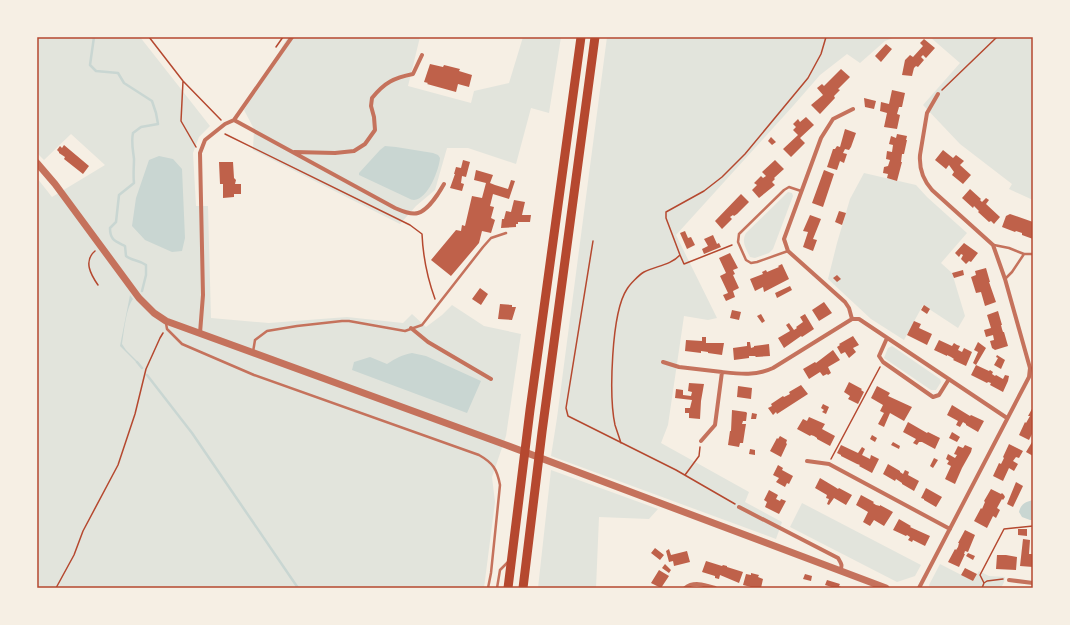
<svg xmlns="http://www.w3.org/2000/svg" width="1070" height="625" viewBox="0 0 1070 625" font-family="'Noto Sans',sans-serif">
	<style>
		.green { fill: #e2e4dc }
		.water { fill: #c9d6d2 }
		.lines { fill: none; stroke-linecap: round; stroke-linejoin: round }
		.stream { stroke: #c9d6d2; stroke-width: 2.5 }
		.building { fill: #bf614a }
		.path { stroke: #b5482f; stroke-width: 1.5 }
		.service { stroke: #c5725c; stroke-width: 2.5 }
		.minor { stroke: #c5725c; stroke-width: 4 }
		.tertiary { stroke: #c5725c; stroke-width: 7 }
		.trunk { stroke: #b5482f; stroke-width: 9 }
		.neatline { fill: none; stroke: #b5482f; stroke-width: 1.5 }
	</style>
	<rect width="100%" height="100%" fill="#f6efe4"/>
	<path class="green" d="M37 37H140L210 126 199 137 193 153 196 206H208L211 318 269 323 347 317 403 323 412 314 426 327 442 315 452 305 484 326 521 334 506 436 492 477 495 502 484 588H37V178L52 197 105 165 71 134 44 160 37 153Z
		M288 37H420L408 86 471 103 474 91 509 83 523 37H561L549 113 531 108 516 164 468 148H447L435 190 416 206 400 224 253 150 254 129 244 110Z
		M607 37H896L885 41 860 63 847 54 820 75 793 106 676 235 717 318 708 320 684 316 668 425 661 443 749 492 745 502 782 522 776 539 551 456 557 418Z
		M930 37H1033V200L1009 189 1012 184 960 144 923 105 960 63Z
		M864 173 916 185 927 197 967 233 941 263 952 273 965 316 958 328 923 305 904 340 871 319 828 279 837 243 850 199Z
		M788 192 792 193 793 196 773 249 769 253 755 258 750 257C746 248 741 242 746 233Z
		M892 346 940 379 941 382 936 390H931L884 358 888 348Z
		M551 470 658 509 649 519 599 517 596 588H538Z
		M802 503 921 565 915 576 897 582 790 527Z
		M940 564 973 581 979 571 989 576 1005 577 1004 582 1001 588H930L929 585Z"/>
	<path class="water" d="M385 146 396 147 433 153 438 155 440 158C439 170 428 199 414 200 412 200 410 199 408 198L359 175V173L380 150Z
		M159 156 173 159 182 169 185 238 182 251 172 252 145 240 132 226 136 198 149 160Z
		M130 295 133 299C126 308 124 332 122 344L126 350 139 363V365L120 346Z
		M412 353 426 356 481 381 467 413 352 370 354 362 370 357 387 364C396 358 402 355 412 353Z
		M1033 500V520H1030L1022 517 1019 512C1021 504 1025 502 1033 500Z"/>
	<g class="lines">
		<path class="stream" d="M94 37 90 65 96 71 118 73 124 83 152 101 156 113 158 124 141 127 133 133C131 142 133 150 134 159 134 167 133 175 134 183L119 195 116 222 110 228C110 240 115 241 125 246L126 256C132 261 139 260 146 265V275L142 291
			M137 362 142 368
			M147 375 192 433 298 588"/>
	</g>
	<path class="building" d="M924 39 935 48 926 58 923 55 921 57 924 60 918 67 916 66 914 68 912 76 902 75 905 60 910 55 913 57 923 46 920 43Z
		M886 44 892 49 881 62 875 56Z
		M430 64 443 67 444 65 460 69 459 71 472 75 469 87 458 84 456 92 427 84 428 83 424 82Z
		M841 69 850 77 838 89 840 90 834 96 835 98 820 114 811 105 823 95 817 88 822 84 824 86Z
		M892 90 905 93 902 107H899L897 114 900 115 897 129 884 127 887 113 880 111 881 102 889 104Z
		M864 98 876 101 874 109 865 107Z
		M806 117 814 125 800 138 805 143 791 157 783 149 798 135 793 130 796 127 793 124 798 119 800 122Z
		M845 129 856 133 851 147 849 150 845 149 843 153 847 154 844 163 840 161 837 170 827 167 833 149H835L837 146 840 147Z
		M897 134 907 136 906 140H907L904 154H902L901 162H902L897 181 887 178 888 174 883 173 884 167 888 166 890 160 886 159 887 151 892 152 893 145 889 144 891 136 896 138Z
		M771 137 776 142 772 145 768 141Z
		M64 145 89 166 83 174 64 159 65 157 59 153V152L57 150 60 146 62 148Z
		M943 150 953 158 956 155 964 161 960 165 971 175 963 184 952 175 954 172 949 165 946 169 935 160Z
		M463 160 470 162 466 177 462 176 461 183 464 184 462 191 450 188 455 174H454L456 167 461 168Z
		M775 160 784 169 774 178 775 179 772 182 775 185 759 198 752 190 757 185 754 183 761 176 763 178 766 176 762 172Z
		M219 162H233L234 178 236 180 235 184H241V194H234V197L223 198V184H220Z
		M476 170 493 175 490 183 495 185 508 189 511 180 515 181 509 199 493 194 490 206 494 207 491 218 495 220 491 233 482 231 479 243 451 276 431 260 456 230 461 231 462 225 465 226 472 196 482 198 486 183 474 180Z
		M824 170 834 174 823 207 812 203Z
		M970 189 981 199 980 200 982 202 986 198 989 200 986 204 1000 217 994 224 991 221 989 222 978 212 979 211 974 206 973 208 962 198Z
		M741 194 749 202 737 214 734 216 733 215 730 217 732 219 722 229 715 221Z
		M514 200 525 202 522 215H531L530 222H518V224H516V227L501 228 502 219H504L506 211 511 212Z
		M839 211 846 213 842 225 835 222Z
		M1010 214 1033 222V239L1022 235V233L1016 231 1015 232 1002 227 1006 216Z
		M810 215 821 219 813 239 817 240 813 251 803 247 808 232 803 231Z
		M685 231 688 238 691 237 695 245 687 249 680 233Z
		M713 235 717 244 719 243 721 247 704 254 702 249 708 246 704 239Z
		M964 243 978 253 971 262 969 261 966 264 961 259 963 255 961 254 959 257 955 253Z
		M730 253 738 268 733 270 735 274 733 275 739 288 733 291 735 297 726 301 723 295 728 293 720 276 726 273 719 258Z
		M782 264 789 279 764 292 763 287 755 291 750 279 763 274 762 272 766 270 767 272 779 267 778 266Z
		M986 268 990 282H989L996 302 985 306 981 292 976 293 971 277 976 275 975 271Z
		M963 270 964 275 954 278 952 273Z
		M837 275 841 279 837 282 833 278Z
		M790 286 792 290 777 298 775 293Z
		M480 288 488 294 481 305 472 299Z
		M824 302 832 313 819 321 812 310Z
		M500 304 512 305V307H516L512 320 498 319Z
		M924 305 930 309 927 314 921 310Z
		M732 310 741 312 739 320 730 318Z
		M998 311 1002 325H1001L1002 329 1003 332H1004L1008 346 995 350 992 348 990 341 994 340 993 335 986 337 984 330 991 328 987 315Z
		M761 314 765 321 762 323 757 316Z
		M805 314 814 329 802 337 801 336 784 348 778 338 790 331 786 325 789 323 794 330 797 328 796 327 803 322 800 317Z
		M914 321 921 324 919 328 932 334 927 345 907 335Z
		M853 336 859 345 853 348 856 352 849 358 845 352 841 354 837 347 840 345 839 344Z
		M702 337H706V343H724L722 355 708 353V352L701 351V353L685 351 686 340 702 341Z
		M939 340 952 346 954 343 957 345 960 346 958 350 962 352 964 348 972 352 966 366 953 360 954 359 951 357 947 355V356L934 350Z
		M747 342H750L751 348 754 347V346L769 344 770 356 756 357 755 356H749V358L734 360 733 348 747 346Z
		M978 342 986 348 976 365 973 363 978 352 974 350Z
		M833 350 840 360 828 367 831 373 828 375 827 374 823 376 820 372 809 379 803 369 815 362 816 363Z
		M997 355 1005 360 1001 369 994 365 998 358 996 357Z
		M976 365 989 371 990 370 993 372 992 374 995 376 996 375 1003 379 1005 375 1009 376 1008 381 1003 392 990 385 991 383 988 382 987 383 971 375Z
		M849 382 862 389 861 390 864 392 858 404 848 399 850 396 844 392Z
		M689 383 704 384 701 401 700 419 689 418V413H685V408H690L692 400 675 398 676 389 683 390V395L691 396 692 392 688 391Z
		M801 385 808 394 777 414 776 412 773 415 768 408 772 406 771 404 783 396 784 397 790 394 789 392Z
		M738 386 752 388 751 399 737 397Z
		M877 386 890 393 888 396 912 407 904 421 890 413 884 427 878 424 884 413 880 411 883 405 871 398Z
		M823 404 829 407 826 414 822 412 824 410 821 408Z
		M952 405 970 416 971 415 984 421 978 432 966 425V424L963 422 960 427 956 425 958 421 947 415Z
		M1033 407V432L1029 440 1019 435 1025 422 1026 423 1030 416H1028Z
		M732 410 746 412 747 413 746 421H743L742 424H746L745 430 743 443H740L739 447 728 445 730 431H731Z
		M752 413 757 414 756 419H751Z
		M809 417 825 424 822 429 835 436 830 446 817 439V438L814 436 811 435 810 436 797 429 803 419 807 421Z
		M908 422 927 433 928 432 940 438 935 449 922 442H919L917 445 913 443 916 439 903 432Z
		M952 432 960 437 957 442 949 438Z
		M872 435 877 438 875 442 870 439Z
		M780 436 787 440 786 443 787 444 781 457 770 451 777 438 778 439Z
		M893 442 900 446 899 449 891 445Z
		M1032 442H1033V456L1026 452Z
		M1009 444 1023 451 1019 458 1016 457 1013 461 1018 464 1014 471 1009 468 1003 481 993 476 999 463 1001 464 1004 458 1003 457Z
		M841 445 858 453 862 447 865 449 862 455 870 459 871 455 879 459 872 473 859 466 860 465 857 464 841 456V455L837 453Z
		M965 445 972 448 971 452 962 468 955 484 945 479 951 466 947 464 949 461 946 459 948 454 955 458 957 455 954 454 958 446 963 448Z
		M750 449 755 450V455L749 454Z
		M934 458 938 460 933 468 930 466Z
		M888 464 900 471V472L903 474 905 470 909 472 908 475 919 481 914 491 902 484V483L896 479 895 481 883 474Z
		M778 465 783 468 782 470 793 476 789 484 787 483 785 487 776 482 779 478 773 475Z
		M820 478 835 487 838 489 839 488 852 495 846 505 834 498 829 505 827 504 829 499 826 498 827 495 815 488Z
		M1016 482 1023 486 1013 507 1007 504Z
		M926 488 942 497 936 507 924 500V499L921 498Z
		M991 489 1001 494 1002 493 1004 495 1005 497 1003 500 1002 499 997 508 1000 510 996 518 993 516 987 528 974 521 981 508 982 509 985 502 984 501Z
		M769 490 778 495 776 499 780 501 781 499 786 501 779 514 765 507 767 502 764 500Z
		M861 495 874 502 873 503 876 505 880 506V505L893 512 884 526 874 520 870 526 863 522 868 512 856 505Z
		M899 519 911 526 910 527 930 536 925 546 913 540 912 542 908 540 910 537 907 535 906 536 893 530Z
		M1018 529H1027V536L1018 535Z
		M965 530 975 535 968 552 965 551 964 554H965L959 567 948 562 955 549 956 550 958 547 959 543H958Z
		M1023 539 1030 540 1029 554H1033V567L1020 566Z
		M655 548 664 555 660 560 651 553Z
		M669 549 671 555 687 551 690 562 674 566 673 561 669 562 666 551Z
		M968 553 975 556 973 560 966 556Z
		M997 555H1006L1017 557 1016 570 996 569Z
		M706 561 722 566 723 565 727 566V567L743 572 739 583 720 575 719 579 715 578V576L702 572Z
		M665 564 671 570 669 573 662 568Z
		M965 568 977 574 973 581 961 575Z
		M659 570 669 576 661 588 651 583Z
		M751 573 759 575 758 577 763 579 761 588H755L743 585 746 574 751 575Z
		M805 574 812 576 811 581 803 579Z
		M827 580 840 584 839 586 843 588H835L825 585Z"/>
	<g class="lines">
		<path class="path" d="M149 37 183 81 221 120
			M276 47 283 37
			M183 81 181 121 196 147
			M942 90 997 37
			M225 134 410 225 422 234C423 257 427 277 435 299
			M593 241 566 408 568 416 676 470 735 504
			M95 251C83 261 91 275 98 285
			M680 255 684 264 732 245
			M621 443C619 437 617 431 615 425 609 397 611 313 627 289 630 284 639 275 644 272 656 266 671 265 680 255L666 218V212L704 191 722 177 745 154 808 78 821 54 826 37
			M831 459 880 367
			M685 475 699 456 700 447
			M984 583 987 581 1003 579
			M56 588 74 555 83 531 118 465 135 414 146 369 160 338 163 333
			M982 588 984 583 980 575 1004 529 1033 526"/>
		<path class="service" d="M994 245 1009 248 1024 254
			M788 251 757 262 751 263 746 260 738 242 739 234 784 190 789 187 801 191
			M1005 279 1012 272 1024 254H1033
			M166 323 167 329 182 344 254 375 479 455C493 463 497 469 500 485L491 573 488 588
			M253 352 255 340 267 331 297 326 342 321H349L405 331 422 325 483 247 491 238 506 233
			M497 588 500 570 508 562"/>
		<path class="minor" d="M234 120 395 208C402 211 411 215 418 213 428 210 439 193 444 184
			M294 152 335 153 354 151 365 144 375 130 374 117 371 106 372 98C385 82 394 78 413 74L422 55
			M852 319 849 308 845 302 788 251 784 239 821 138 833 119 853 109
			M411 328 428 342 491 379
			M200 333 203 295 200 153 205 140 225 124 234 120 292 37
			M887 338 879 356 883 362 933 397 939 395 949 379
			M663 362 679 367 722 372
			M701 441 715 425 722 372C740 374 756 376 773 368L852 319H859L1007 418
			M807 461 829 464 950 529
			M739 507 838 558C841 563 843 565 840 571
			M1009 580 1033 583
			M685 588C694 581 705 585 715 588
			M919 588 1029 377 1030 368 1005 279 993 245 932 190C923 180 919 169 920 155L927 113 938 94"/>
		<path class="tertiary" d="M37 163 55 184 139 298 154 313 166 321 506 445 886 588"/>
		<path class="trunk" d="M508 588 530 410 581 37
			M523 588 542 432 595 37"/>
	</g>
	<rect width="1070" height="625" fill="none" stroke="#f6efe4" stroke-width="76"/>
	<rect x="38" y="38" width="994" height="549" class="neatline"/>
</svg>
